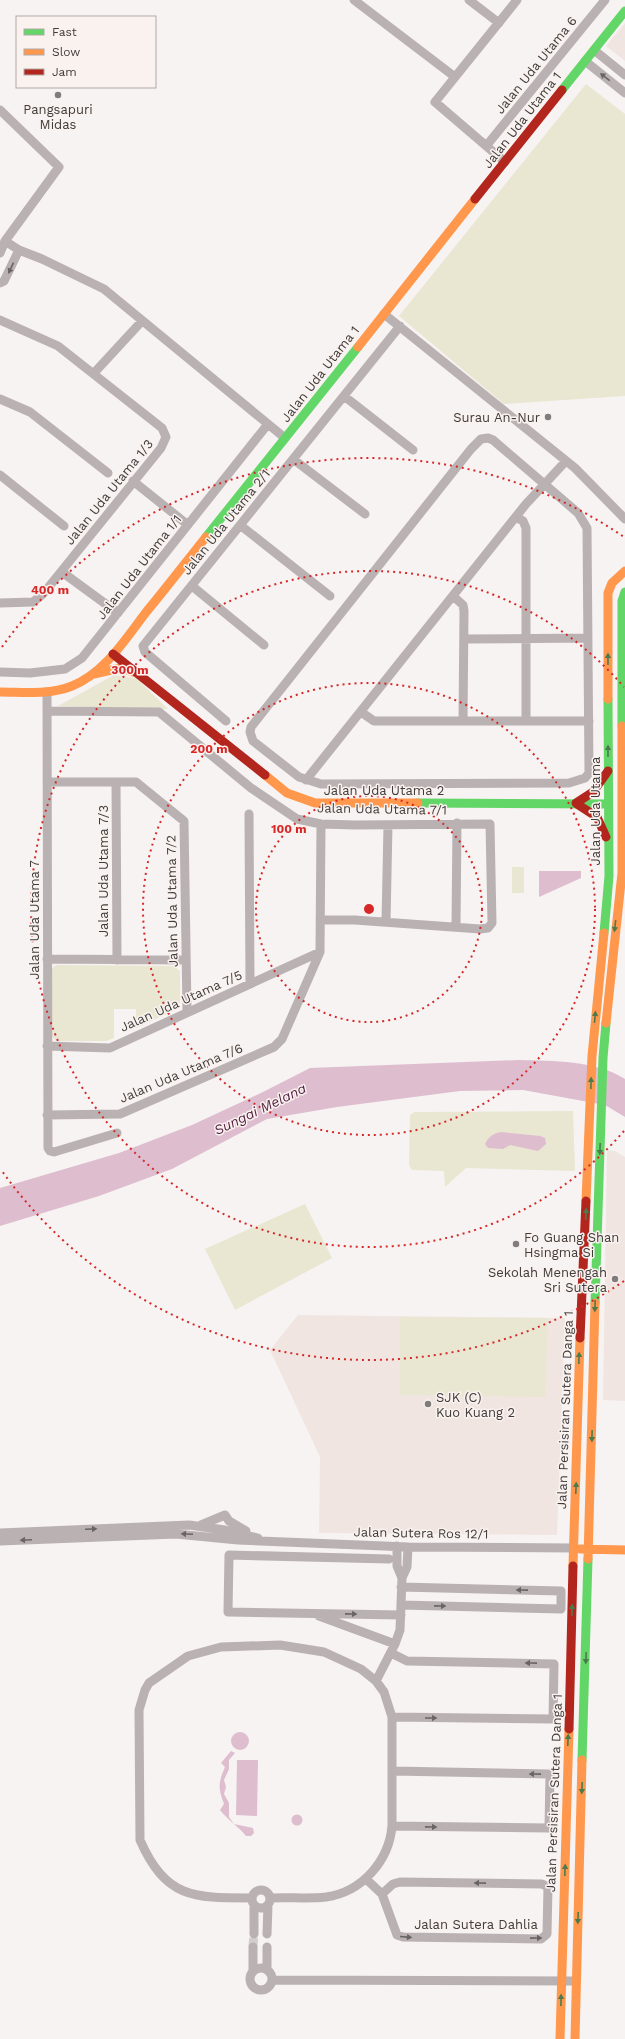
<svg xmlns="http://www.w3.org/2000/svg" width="625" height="2039" viewBox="0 0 625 2039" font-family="'Work Sans',sans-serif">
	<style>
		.built { fill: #f0e5e1 }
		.green { fill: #e9e6d1 }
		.water { fill: #debdcf }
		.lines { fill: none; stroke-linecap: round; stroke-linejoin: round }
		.street-tunnel { stroke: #d2cecd; stroke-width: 9; stroke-dasharray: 9 4.5; stroke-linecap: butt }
		.street { stroke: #bab2b2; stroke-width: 9 }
		.fast { stroke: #63d668; stroke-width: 9 }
		.slow { stroke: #ff974d; stroke-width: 9 }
		.jam { stroke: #b3261e; stroke-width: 9 }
		.oneway { fill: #6a6565 }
		.oneway2 { fill: #4d7a4d }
		.ring { fill: none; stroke: #d62828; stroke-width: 2; stroke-dasharray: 2 4 }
		.poi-dot { fill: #7f7c7b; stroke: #faf2ef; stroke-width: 1.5 }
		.labels { text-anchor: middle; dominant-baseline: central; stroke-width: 3; stroke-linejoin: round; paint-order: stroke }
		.street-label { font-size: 13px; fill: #3f3c3b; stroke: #faf2ef }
		.poi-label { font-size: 13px; fill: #3f3c3b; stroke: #faf2ef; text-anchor: end }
		.water-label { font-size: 14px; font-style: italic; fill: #531d40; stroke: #faf2ef }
		.centre { fill: #d62828; stroke: #faf2ef; stroke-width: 2 }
		.ring-label { font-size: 12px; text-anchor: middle; font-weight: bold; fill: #d62828; stroke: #faf2ef; stroke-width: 3; stroke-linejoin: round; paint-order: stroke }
	</style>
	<rect width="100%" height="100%" fill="#f7f3f2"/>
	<path class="built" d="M625 23V61L606 46Z
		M607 1150 615 1151 625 1157V1401L603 1400Z
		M298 1315 565 1318 557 1535 319 1533 320 1457 270 1350Z"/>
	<path class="green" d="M586 84 625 114V396L504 404 399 316Z
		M114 675 136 678 168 709 58 706Z
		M512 867H524V893H512Z
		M56 965 174 966 180 971V1002L175 1010 136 1028V1009H114V1038L106 1041H57L52 1036V969Z
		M573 1111 575 1171 466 1168 445 1187 444 1171 412 1170 409 1165 410 1115 414 1112Z
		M305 1204 332 1258 235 1310 205 1249Z
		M400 1317 548 1318 545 1397 400 1395Z"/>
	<path class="water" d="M539 871H581V878L539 897Z
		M519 1060C552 1061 596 1060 625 1079V1117L605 1105 523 1090 460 1091 337 1107 267 1119 172 1169 99 1196 0 1226V1188L119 1153 192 1125 263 1092 310 1068Z
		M501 1132 540 1136 545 1138 546 1144 538 1151 510 1145 503 1149 488 1148 485 1144C489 1136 493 1134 501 1132Z
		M231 1741a9 9 0 1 1 18 0a9 9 0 1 1-18 0Z
		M231 1751 235 1753 229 1760V1769L224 1780 226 1787 224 1794 229 1803V1817L234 1824 253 1828 254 1833 251 1836H246C239 1827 229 1821 220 1810L224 1804C218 1788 218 1783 225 1767L221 1763Z
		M237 1760H258L257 1816 236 1815Z
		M291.5 1820a5.5 5.5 0 1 1 11 0a5.5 5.5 0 1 1-11 0Z"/>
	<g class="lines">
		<path class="street-tunnel" d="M253 1947 254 1934"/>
		<path class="street" d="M354 0 455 77
			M469 0 499 23
			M594 50 625 75
			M585 61 625 93
			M0 110 59 167 5 241 0 253
			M487 145 605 0
			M505 162 435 102 517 0
			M5 241 19 250 42 259 104 289 285 438
			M0 283 4 281 19 250
			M384 314 575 468 625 519
			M0 320 58 346 162 428 166 437 161 448 43 594 33 602 0 603
			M94 373 142 321
			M344 396 413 450
			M0 399 30 412 108 473
			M488 438 493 440 578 513 587 528 589 773 585 778 569 783 321 784 299 777 253 741 250 732 251 727 471 449 481 439Z
			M293 459 365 514
			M0 475 64 526
			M133 481 188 525
			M516 517 523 521 526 528V721
			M240 525 330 596
			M62 572 118 613
			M192 586 264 645
			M453 596 463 605 464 611 463 721
			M464 639 588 638
			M0 672 30 673 65 669 82 658 268 424
			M47 692 48 1148 50 1151 54 1152 117 1133
			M47 711 159 712 251 788 297 819 321 824 355 825 490 824 492 923 488 928 480 929 355 920H320
			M361 712 374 721H589
			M226 721 145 652 143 646 400 326
			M306 780 526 504 566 461
			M47 782H136L184 821 187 1012
			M116 782 117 960
			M249 814 250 983
			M386 922 388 825
			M456 926 457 823
			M47 959 186 960
			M47 1046 110 1048 320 952
			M47 1115 120 1114 274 1047 282 1039 320 952 321 824
			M201 1525 225 1515 229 1521 246 1531
			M0 1533 189 1525 225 1530 258 1538
			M0 1541 176 1534 238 1540 408 1547 574 1548
			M389 1559 229 1555 228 1612 401 1615
			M402 1578 407 1567 408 1547
			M401 1605 561 1609V1591L401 1587
			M319 1616 395 1644
			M391 1653 407 1661 554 1664 553 1719 392 1717
			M376 1681 395 1644 400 1630 402 1578 397 1566V1546
			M392 1771 550 1774 549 1828 392 1826
			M366 1879 382 1894 397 1935 403 1937 541 1939 547 1934 548 1887 542 1884 400 1882 393 1884 382 1894
			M252 1899a9 9 0 1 1 18 0a9 9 0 1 1-18 0Z
			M252 1898C194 1898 166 1899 140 1840L139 1710 145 1690 149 1683 188 1656 221 1647 280 1645 324 1652 361 1669 376 1681 384 1692 392 1717V1826C389 1861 362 1892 326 1897 308 1899 288 1897 270 1898
			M254 1934V1905
			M267 1934 268 1905
			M250 1979a11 11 0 1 1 22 0a11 11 0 1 1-22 0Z
			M267 1970V1947
			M253 1971V1947
			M272 1980 576 1981"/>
		<path class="fast" d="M562 90 625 11
			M206 537 358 347
			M622 726V601L625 592
			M418 803 608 804
			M604 933 609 876 608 699
			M595 1303 603 1058 606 1023
			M582 1760 588 1559"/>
		<path class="slow" d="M358 347 475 199
			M94 674 120 668 133 672
			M0 692C24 692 50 695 72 686 105 673 126 638 147 611 167 587 186 562 206 537
			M608 699V593L612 583 625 571
			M265 775 287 793 315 803H418
			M606 1023 622 873V726
			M586 1201 592 1056 604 933
			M580 1549 625 1550
			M588 1559 595 1303
			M573 1566 580 1338
			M560 2039 569 1729
			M575 2039 582 1760"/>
		<path class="jam" d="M475 199 562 90
			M113 654 265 775
			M576 803 593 792 608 771
			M577 804 597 817 606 837
			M580 1338 586 1201
			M569 1729 573 1566"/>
	</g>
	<defs><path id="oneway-solid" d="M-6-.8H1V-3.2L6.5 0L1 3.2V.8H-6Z"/></defs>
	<g class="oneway">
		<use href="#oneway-solid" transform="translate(605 77) rotate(-142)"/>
		<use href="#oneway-solid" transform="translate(11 268) rotate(115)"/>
		<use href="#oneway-solid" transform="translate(91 1529) rotate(-3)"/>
		<use href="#oneway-solid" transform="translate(187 1534) rotate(-178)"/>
		<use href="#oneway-solid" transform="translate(26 1540) rotate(178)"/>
		<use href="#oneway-solid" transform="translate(522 1590) rotate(-179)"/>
		<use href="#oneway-solid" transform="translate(440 1606) rotate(1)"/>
		<use href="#oneway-solid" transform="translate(351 1614) rotate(1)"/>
		<use href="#oneway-solid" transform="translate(531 1663) rotate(-179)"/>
		<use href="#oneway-solid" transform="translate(431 1718)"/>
		<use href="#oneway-solid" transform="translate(535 1774) rotate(-179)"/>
		<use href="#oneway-solid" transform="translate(431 1827) rotate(1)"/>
		<use href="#oneway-solid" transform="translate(480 1883) rotate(-179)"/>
		<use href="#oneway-solid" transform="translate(406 1937) rotate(5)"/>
		<use href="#oneway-solid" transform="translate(536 1938) rotate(-1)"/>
	</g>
	<g class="oneway2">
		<use href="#oneway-solid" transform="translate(608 659) rotate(-90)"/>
		<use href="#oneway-solid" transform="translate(608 751) rotate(-90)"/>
		<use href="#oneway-solid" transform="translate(615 926) rotate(97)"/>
		<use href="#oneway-solid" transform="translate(595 1017) rotate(-85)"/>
		<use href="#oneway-solid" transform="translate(591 1083) rotate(-89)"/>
		<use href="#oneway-solid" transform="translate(600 1149) rotate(92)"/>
		<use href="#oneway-solid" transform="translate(586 1214) rotate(-88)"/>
		<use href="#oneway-solid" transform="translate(595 1306) rotate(92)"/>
		<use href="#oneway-solid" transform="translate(579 1358) rotate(-88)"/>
		<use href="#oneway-solid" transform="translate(592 1436) rotate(91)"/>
		<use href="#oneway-solid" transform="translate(576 1488) rotate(-88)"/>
		<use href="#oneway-solid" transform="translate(572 1610) rotate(-88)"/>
		<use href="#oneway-solid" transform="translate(586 1658) rotate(92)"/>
		<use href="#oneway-solid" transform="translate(568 1740) rotate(-88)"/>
		<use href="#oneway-solid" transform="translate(582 1788) rotate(92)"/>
		<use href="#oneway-solid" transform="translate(565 1870) rotate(-88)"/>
		<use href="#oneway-solid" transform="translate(578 1918) rotate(92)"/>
		<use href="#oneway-solid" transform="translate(561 2000) rotate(-89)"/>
	</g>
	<g class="ring">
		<circle cx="369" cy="909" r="113"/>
		<circle cx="369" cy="909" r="226"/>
		<path d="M624 1131A338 338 0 1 1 624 687"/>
		<path d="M624 1281A451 451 0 0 1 2 1171M2 647A451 451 0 0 1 624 537"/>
	</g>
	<g class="poi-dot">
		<circle cx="58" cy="95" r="4"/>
		<circle cx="548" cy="417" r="4"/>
		<circle cx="516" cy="1244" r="4"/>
		<circle cx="615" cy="1279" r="4"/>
		<circle cx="428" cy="1404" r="4"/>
	</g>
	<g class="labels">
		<g class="street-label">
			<text transform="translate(536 65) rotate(-51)">Jalan Uda Utama 6</text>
			<text transform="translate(522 120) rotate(-52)">Jalan Uda Utama 1</text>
			<text transform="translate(320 374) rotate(-52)">Jalan Uda Utama 1</text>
			<text transform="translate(109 492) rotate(-51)">Jalan Uda Utama 1/3</text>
			<text transform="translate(226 522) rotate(-51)">Jalan Uda Utama 2/1</text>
			<text transform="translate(139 567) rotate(-52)">Jalan Uda Utama 1/1</text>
			<text x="384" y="790">Jalan Uda Utama 2</text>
			<text transform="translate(382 809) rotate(1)">Jalan Uda Utama 7/1</text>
			<text transform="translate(595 811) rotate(-90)">Jalan Uda Utama</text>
			<text transform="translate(103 871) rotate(-90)">Jalan Uda Utama 7/3</text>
			<text transform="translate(172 901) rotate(-91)">Jalan Uda Utama 7/2</text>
			<text transform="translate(34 920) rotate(-90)">Jalan Uda Utama 7</text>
			<text transform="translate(181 1001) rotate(-24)">Jalan Uda Utama 7/5</text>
			<text transform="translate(181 1073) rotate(-23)">Jalan Uda Utama 7/6</text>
			<text transform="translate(565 1410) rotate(-88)">Jalan Persisiran Sutera Danga 1</text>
			<text transform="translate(421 1533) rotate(1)">Jalan Sutera Ros 12/1</text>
			<text transform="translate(554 1793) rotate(-88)">Jalan Persisiran Sutera Danga 1</text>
			<text x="476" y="1924">Jalan Sutera Dahlia</text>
		</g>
		<g class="poi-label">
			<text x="58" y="109" text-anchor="middle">Pangsapuri<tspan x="58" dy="15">Midas</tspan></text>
			<text x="540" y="417">Surau An-Nur</text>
			<text x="524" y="1237" text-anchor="start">Fo Guang Shan<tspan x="524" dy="15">Hsingma Si</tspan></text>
			<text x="607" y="1272">Sekolah Menengah<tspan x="607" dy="15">Sri Sutera</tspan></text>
			<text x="436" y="1397" text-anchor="start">SJK (C)<tspan x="436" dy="15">Kuo Kuang 2</tspan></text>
		</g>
		<g class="water-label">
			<text transform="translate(260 1109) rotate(-26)">Sungai Melana</text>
		</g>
	</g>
	<circle cx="369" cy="909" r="6" class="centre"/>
	<g class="ring-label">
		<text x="50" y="594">400 m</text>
		<text x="130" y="674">300 m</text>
		<text x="209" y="753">200 m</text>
		<text x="289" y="833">100 m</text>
	</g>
	<rect x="16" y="16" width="140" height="72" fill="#faf2ef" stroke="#afa9a7"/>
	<rect x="24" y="29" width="20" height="6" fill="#63d668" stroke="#afa9a7"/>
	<text x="52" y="36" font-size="12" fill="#3f3c3b">Fast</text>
	<rect x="24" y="49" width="20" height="6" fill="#ff974d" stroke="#afa9a7"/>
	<text x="52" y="56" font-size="12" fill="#3f3c3b">Slow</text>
	<rect x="24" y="69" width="20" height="6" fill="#b3261e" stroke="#afa9a7"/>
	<text x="52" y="76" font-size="12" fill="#3f3c3b">Jam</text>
</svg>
